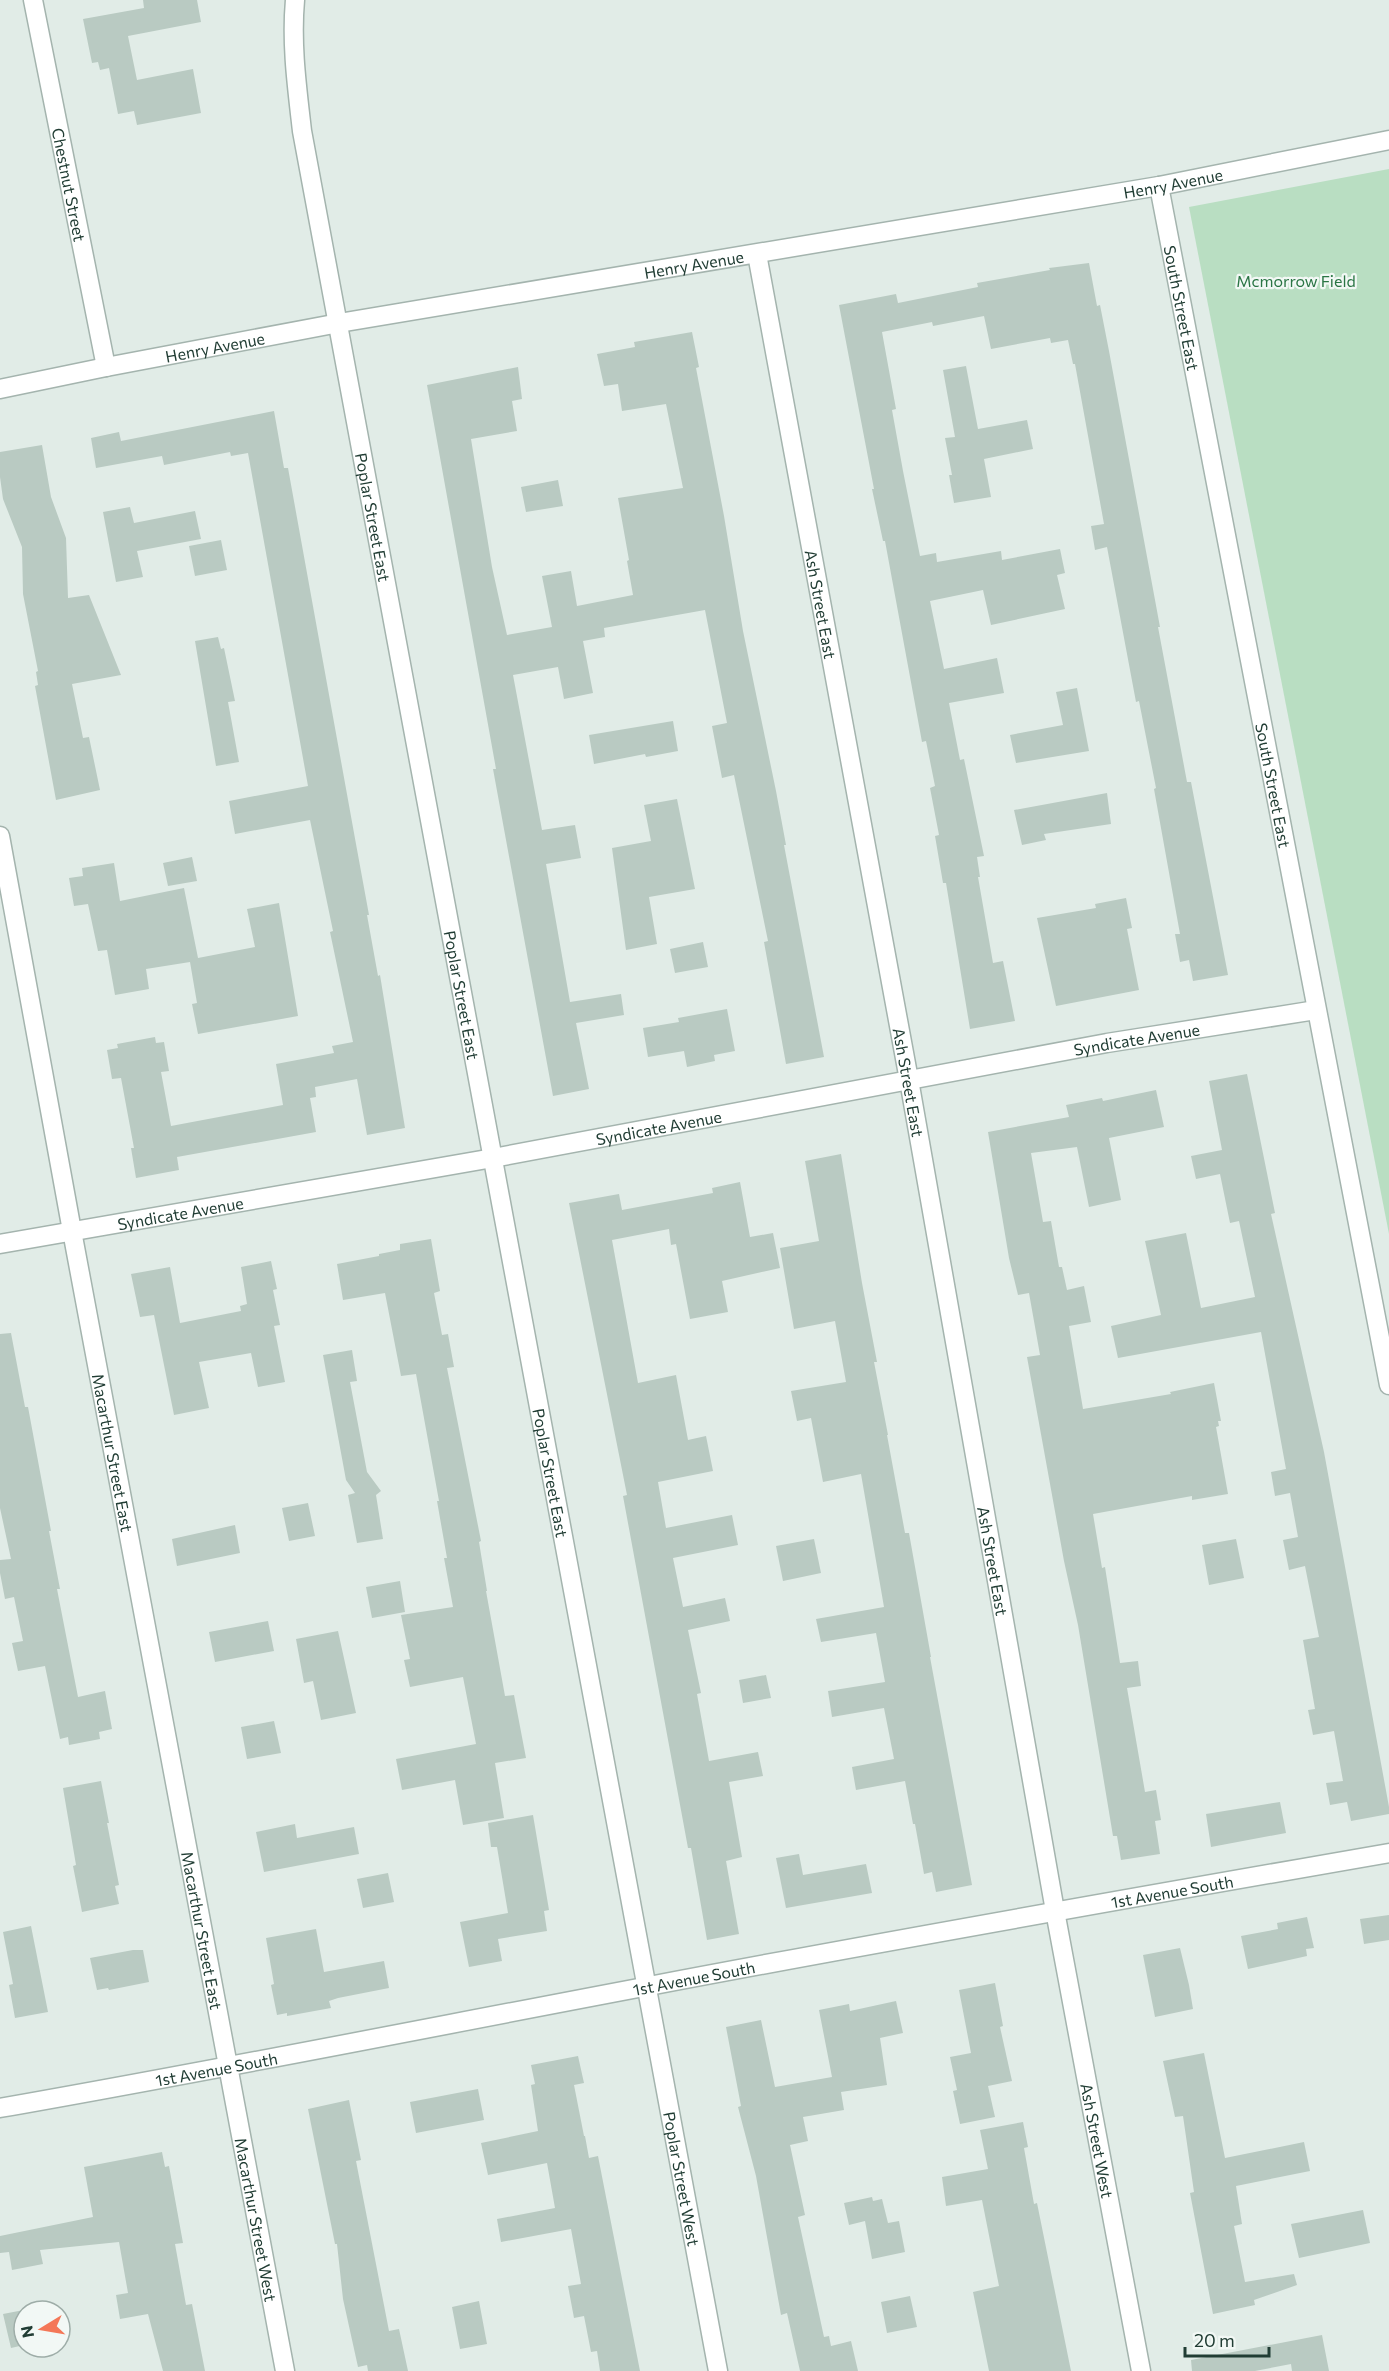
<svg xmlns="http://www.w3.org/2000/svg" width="1389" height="2371" viewBox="0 0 1389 2371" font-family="Commissioner,sans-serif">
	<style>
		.green { fill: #b9dec2 }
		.building { fill: #b9cac2 }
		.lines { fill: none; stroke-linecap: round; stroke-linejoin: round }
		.minor-casing { stroke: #a4b4ae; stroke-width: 21 }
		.minor { stroke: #fff; stroke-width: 18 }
		.labels { text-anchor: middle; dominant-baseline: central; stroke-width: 4.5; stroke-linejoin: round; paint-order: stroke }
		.street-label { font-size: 16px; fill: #213d34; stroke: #f2f8f5 }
		.park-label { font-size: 16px; fill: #2a7544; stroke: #f2f8f5 }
	</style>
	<rect width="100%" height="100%" fill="#e1ece7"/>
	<path class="green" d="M1389 169V1234L1189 207Z"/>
	<path class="building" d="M143 0H197L201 22 128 36 137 80 193 69 201 113 137 125 134 111 118 114 109 68 100 70 98 62 92 63 83 19 144 8Z
		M1089 263 1097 306 1100 305 1109 351 1160 627H1158L1187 782H1191L1228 975 1193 981 1189 960 1180 962 1175 934H1180L1154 789 1156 788 1139 701 1136 702 1107 547 1095 550 1091 526 1104 524 1075 364H1073L1068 340 1051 343 1050 338 991 349 984 316 933 326 932 322 882 332 896 409 892 410 903 471 920 556 936 553 937 562 1001 551 1002 560 1060 549 1065 573 1057 575 1065 609 991 625 983 590 930 601 944 669 997 658 1004 693 949 703 960 760 964 759 984 856 977 857 980 877H978L993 963 1003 961 1015 1021 970 1029 946 883H943L935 836 939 835 930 788 935 786 926 741 922 742 885 541H883L872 489H874L839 305 896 294 898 303 978 287 977 283 1050 270 1049 268Z
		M692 332 699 367 696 368 724 516 743 631 776 791 786 845H784L824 1057 786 1064 764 942 768 941 734 775 722 778 712 726 727 723 705 610 604 628 605 637 583 641 593 693 564 699 558 667 513 675 542 830 575 825 581 858 546 864 570 1002 621 994 624 1015 576 1023 589 1089 553 1096 493 769H496L427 385 518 367 522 399 512 401 517 431 471 439 492 567 507 635 552 627 542 576 571 571 577 606 633 595 627 561 629 560 618 498 683 488 666 404 622 411 618 384 604 386 597 354 635 347 634 342Z
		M966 366 978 429 1027 420 1033 449 984 459 991 497 954 503 949 475H952L945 438 955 437 943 370Z
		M274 411 284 468H288L356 844 369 915H367L378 976 380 975 405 1128 367 1135 357 1079 315 1087 316 1097 310 1098 316 1132 177 1157 179 1170 136 1178 131 1148H134L121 1078 112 1079 107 1050 118 1048 117 1044 155 1037 156 1043 164 1042 169 1071 161 1072 171 1126 283 1105 276 1064 334 1053 332 1046 353 1042 330 932 333 931 310 820 235 834 229 801 308 786 248 453 231 456 230 452 164 465 162 456 96 468 91 438 119 432 121 441Z
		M42 445 51 497 66 538 68 598 89 595 121 675 72 684 83 738 89 737 100 790 56 800 35 686 38 685 36 672 38 671 23 594 22 547 3 499 0 477V452Z
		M558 480 563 506 526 512 521 487Z
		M130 507 134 523 195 511 201 539 137 551 143 577 116 582 103 512Z
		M221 540 227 570 195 576 189 546Z
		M218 637 221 649 224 648 235 701 228 702 239 762 216 766 195 641Z
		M1077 688 1089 751 1016 763 1010 735 1063 725 1056 692Z
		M673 721 678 751 646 757 645 754 594 764 589 735Z
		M1107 793 1111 824 1044 834 1046 840 1022 845 1014 810Z
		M677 799 695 889 649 897 657 944 626 950 612 848 651 841 644 805Z
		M192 857 197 881 168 886 163 863Z
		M114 863 120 901 184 888 198 958 255 947 247 909 279 903 298 1016 198 1034 192 1004 197 1003 190 962 146 969 149 989 115 995 107 950 98 951 88 904 74 906 69 878 83 876 82 868Z
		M1126 898 1132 928 1127 929 1139 990 1056 1006 1037 918 1096 908 1095 904Z
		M703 942 708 967 675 973 670 949Z
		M727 1009 735 1051 714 1055 715 1061 687 1067 684 1051 648 1057 643 1028 679 1022 678 1018Z
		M1247 1074 1275 1213 1271 1214 1324 1452 1389 1807V1814L1351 1821 1347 1802 1330 1805 1326 1783 1343 1781 1334 1731 1313 1735 1308 1710 1315 1709 1303 1640 1319 1637 1305 1566 1289 1570 1283 1540 1298 1537 1290 1493 1275 1496 1271 1472 1286 1469 1261 1332 1118 1358 1111 1326 1161 1315 1145 1241 1186 1233 1201 1308 1255 1297 1239 1221 1230 1223 1220 1174 1196 1179 1191 1156 1222 1150 1209 1081Z
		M1156 1090 1164 1127 1109 1138 1121 1200 1089 1207 1077 1147 1031 1153 1043 1222 1051 1221 1059 1267H1062L1067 1290 1084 1286 1091 1322 1069 1326 1083 1409 1171 1394 1170 1392 1214 1383 1221 1421H1218L1219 1426 1216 1427 1228 1494 1192 1500V1496L1093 1514 1102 1568 1105 1567 1120 1663 1138 1661 1141 1686 1127 1688 1145 1792 1156 1790 1161 1820 1155 1821 1160 1854 1121 1860 1117 1836H1113L1078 1625 1064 1561 1027 1357 1040 1355 1029 1293 1018 1295 1009 1258 988 1132 1069 1117 1066 1105 1102 1098 1103 1101Z
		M841 1154 862 1283 877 1362H874L888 1435H887L905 1533H909L931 1657H930L972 1885 936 1892 932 1872 924 1874 915 1824H913L905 1781 856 1790 852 1767 894 1759 884 1708 832 1717 828 1691 885 1682 876 1633 821 1642 816 1619 884 1607 861 1474 823 1482 811 1418 797 1421 791 1391 846 1382 835 1321 794 1329 780 1248 819 1241 805 1161Z
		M740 1182 750 1237 773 1233 780 1268 722 1281 728 1312 690 1319 676 1244 671 1245 669 1229 612 1240 638 1383 676 1375 688 1440 706 1436 713 1471 658 1482 666 1528 732 1515 738 1545 673 1558 683 1607 725 1598 730 1621 688 1630 701 1693 697 1694 709 1761 758 1752 763 1776 729 1782 742 1857 726 1861 739 1934 707 1940 691 1848H688L623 1496 627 1495 569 1203 619 1194 622 1210 713 1193 712 1188Z
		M431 1239 440 1291 434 1293 442 1335 448 1334 454 1367 447 1368 481 1541 479 1542 487 1591H486L505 1696 514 1695 526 1758 495 1763 504 1818 463 1825 455 1780 402 1790 396 1759 476 1744 463 1677 410 1687 404 1660 410 1659 401 1615 453 1607 444 1558H447L437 1501H439L416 1374 401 1376 385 1293 343 1300 337 1264 379 1256V1254L400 1250V1244Z
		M271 1261 277 1289 273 1290 280 1325 274 1326 285 1382 258 1387 251 1353 199 1362 209 1408 174 1415 154 1315 140 1317 131 1274 170 1267 180 1323 241 1311 240 1306 247 1304 241 1267Z
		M11 1333 25 1407H28L51 1531H49L60 1589H57L78 1697 105 1691 112 1729 99 1732 100 1739 69 1745 68 1737 60 1739 45 1666 18 1671 12 1643 23 1641 14 1597 5 1599 0 1573V1560L11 1559 0 1508V1334Z
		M352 1350 357 1381 350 1382 367 1472 381 1491 376 1495 383 1539 357 1543 348 1495 355 1493 346 1480 323 1355Z
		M308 1503 315 1536 289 1541 282 1508Z
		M235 1525 240 1553 177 1566 172 1539Z
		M814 1539 821 1573 783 1581 776 1546Z
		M1236 1539 1244 1578 1209 1585 1202 1545Z
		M400 1581 405 1612 372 1618 366 1587Z
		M268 1621 274 1651 215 1662 209 1632Z
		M338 1631 356 1713 321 1720 313 1681 304 1683 296 1639Z
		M766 1675 771 1698 743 1703 739 1680Z
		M274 1721 281 1753 247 1759 241 1727Z
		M101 1781 109 1823H107L119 1885 115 1886 119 1904 82 1912 73 1866 76 1865 63 1788Z
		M1280 1802 1286 1833 1211 1847 1206 1814Z
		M533 1815 549 1910 544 1911 547 1931 498 1939 502 1961 469 1967 460 1922 508 1913 497 1847H491L488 1823Z
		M295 1824 297 1838 354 1827 359 1854 264 1872 256 1832Z
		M799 1854 803 1875 866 1864 872 1893 786 1908 776 1858Z
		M388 1873 394 1902 363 1908 357 1879Z
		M1389 1915V1940L1364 1944 1360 1919Z
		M1307 1917 1314 1948 1306 1949 1307 1956 1248 1969 1241 1936 1278 1929 1277 1923Z
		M31 1926 48 2012 15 2018 9 1985 13 1984 3 1932Z
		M316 1929 324 1972 384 1961 389 1988 338 1998 329 2001 331 2008 287 2016V2013L277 2015 271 1985 274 1984 266 1938Z
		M1180 1948 1189 1985 1193 2009 1155 2017 1143 1955Z
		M133 1950H143L149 1982 109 1990 108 1988 97 1990 90 1958Z
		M995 1983 1003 2026 1000 2027 1012 2081 988 2086 995 2117 960 2124 953 2091 957 2090 950 2057 971 2053 959 1990Z
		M896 2001 903 2033 880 2038 887 2085 841 2092 844 2110 803 2117 808 2141 790 2145 805 2215 798 2217 824 2337 829 2336 831 2346 851 2341 858 2371H800L787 2313 781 2315 756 2176 738 2107 741 2106 726 2027 761 2020 775 2087 832 2077 819 2010 849 2004 850 2011Z
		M1204 2053 1225 2158 1304 2142 1310 2171 1236 2186 1242 2224 1234 2226 1245 2282 1294 2274 1297 2285 1254 2300 1255 2305 1213 2314 1190 2193 1194 2192 1183 2116 1175 2117 1163 2061Z
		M578 2056 584 2083 574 2085 584 2136H585L589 2158 598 2156 640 2371H600L597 2351 591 2352 584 2316 574 2318 568 2286 581 2284 571 2229 501 2242 497 2219 555 2208 547 2163 488 2175 481 2143 538 2131 531 2085 535 2084 531 2065Z
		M478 2089 484 2120 416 2133 410 2102Z
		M349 2100 361 2160 356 2161 389 2331 399 2329 408 2371H368L367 2365 358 2367 343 2299 337 2244H335L308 2109Z
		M1023 2122 1028 2147 1024 2148 1034 2204 1037 2203 1071 2371H989L973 2292 999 2286 982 2200 946 2206 942 2177 988 2169 980 2130Z
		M162 2152 165 2167 169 2166 183 2243 175 2244 186 2305 192 2304 205 2371H163L148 2314 120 2319 116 2295 128 2293 119 2242 40 2250 43 2264 12 2270 9 2252 0 2253V2236L93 2217 84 2167Z
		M872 2197 873 2201 882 2199 888 2223 899 2221 905 2252 872 2259 865 2221 849 2225 844 2203Z
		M1363 2210 1370 2243 1299 2258 1291 2224Z
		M910 2296 917 2327 887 2333 881 2302Z
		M479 2301 487 2344 460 2349 452 2307Z
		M39 2307 40 2311H24V2345L11 2348 3 2314Z
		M1322 2335 1329 2371H1292L1291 2364 1255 2371H1192L1191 2360Z"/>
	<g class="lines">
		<g class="minor-casing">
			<g id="minor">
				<path id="s1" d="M33 0 106 367"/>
				<path id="s2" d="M295 0C291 44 297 87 302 131L718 2371"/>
				<path id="s3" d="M1159 186 1389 1385"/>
				<path id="s4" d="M757 254 909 1080 1055 1911 1141 2371"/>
				<path id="s5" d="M0 389 106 367 339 323 1159 186 1389 140"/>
				<path id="s6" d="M0 836 72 1231 285 2371"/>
				<path id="s7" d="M0 1244 493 1158 1107 1043 1316 1010"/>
				<path id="s8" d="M0 2108C217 2070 432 2027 649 1986 895 1939 1142 1896 1389 1853"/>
			</g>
		</g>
		<use href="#minor" class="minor"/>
	</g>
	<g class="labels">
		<g class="street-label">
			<text stroke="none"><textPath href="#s1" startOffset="188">Chestnut Street</textPath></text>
			<text stroke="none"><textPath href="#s5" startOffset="1191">Henry Avenue</textPath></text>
			<text stroke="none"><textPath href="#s5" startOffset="705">Henry Avenue</textPath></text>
			<text stroke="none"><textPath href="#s3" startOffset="124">South Street East</textPath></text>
			<text stroke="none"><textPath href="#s5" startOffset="219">Henry Avenue</textPath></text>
			<text stroke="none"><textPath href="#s2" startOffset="524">Poplar Street East</textPath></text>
			<text stroke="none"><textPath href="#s4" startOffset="356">Ash Street East</textPath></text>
			<text stroke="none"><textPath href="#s3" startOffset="610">South Street East</textPath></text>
			<text stroke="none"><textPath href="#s2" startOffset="1010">Poplar Street East</textPath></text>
			<text stroke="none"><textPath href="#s7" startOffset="1155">Syndicate Avenue</textPath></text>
			<text stroke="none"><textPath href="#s4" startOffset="842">Ash Street East</textPath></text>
			<text stroke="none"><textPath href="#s7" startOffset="669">Syndicate Avenue</textPath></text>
			<text stroke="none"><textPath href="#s7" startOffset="183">Syndicate Avenue</textPath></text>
			<text stroke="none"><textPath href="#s6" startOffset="627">Macarthur Street East</textPath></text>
			<text stroke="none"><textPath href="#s2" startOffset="1496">Poplar Street East</textPath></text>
			<text stroke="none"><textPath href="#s4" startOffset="1328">Ash Street East</textPath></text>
			<text stroke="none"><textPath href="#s8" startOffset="1192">1st Avenue South</textPath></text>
			<text stroke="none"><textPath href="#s6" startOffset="1113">Macarthur Street East</textPath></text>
			<text stroke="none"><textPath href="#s8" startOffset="706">1st Avenue South</textPath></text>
			<text stroke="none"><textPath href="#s8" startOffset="220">1st Avenue South</textPath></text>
			<text stroke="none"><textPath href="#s4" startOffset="1917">Ash Street West</textPath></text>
			<text stroke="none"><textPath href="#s2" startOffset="2214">Poplar Street West</textPath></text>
			<text stroke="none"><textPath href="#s6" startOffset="1407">Macarthur Street West</textPath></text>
		</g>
		<g class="park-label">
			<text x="1296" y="280">Mcmorrow Field</text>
		</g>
	</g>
	<g transform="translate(42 2329) rotate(259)"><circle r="28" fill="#f2f8f5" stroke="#9eada8" stroke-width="1.5"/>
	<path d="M0-4.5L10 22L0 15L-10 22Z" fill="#f47757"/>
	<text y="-9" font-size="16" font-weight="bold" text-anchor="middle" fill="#213d34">N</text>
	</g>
	<path d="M1185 2347v9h84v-9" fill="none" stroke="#213d34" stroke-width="3"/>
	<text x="1194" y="2347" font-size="18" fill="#213d34" stroke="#f2f8f5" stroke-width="4.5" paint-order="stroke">20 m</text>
</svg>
